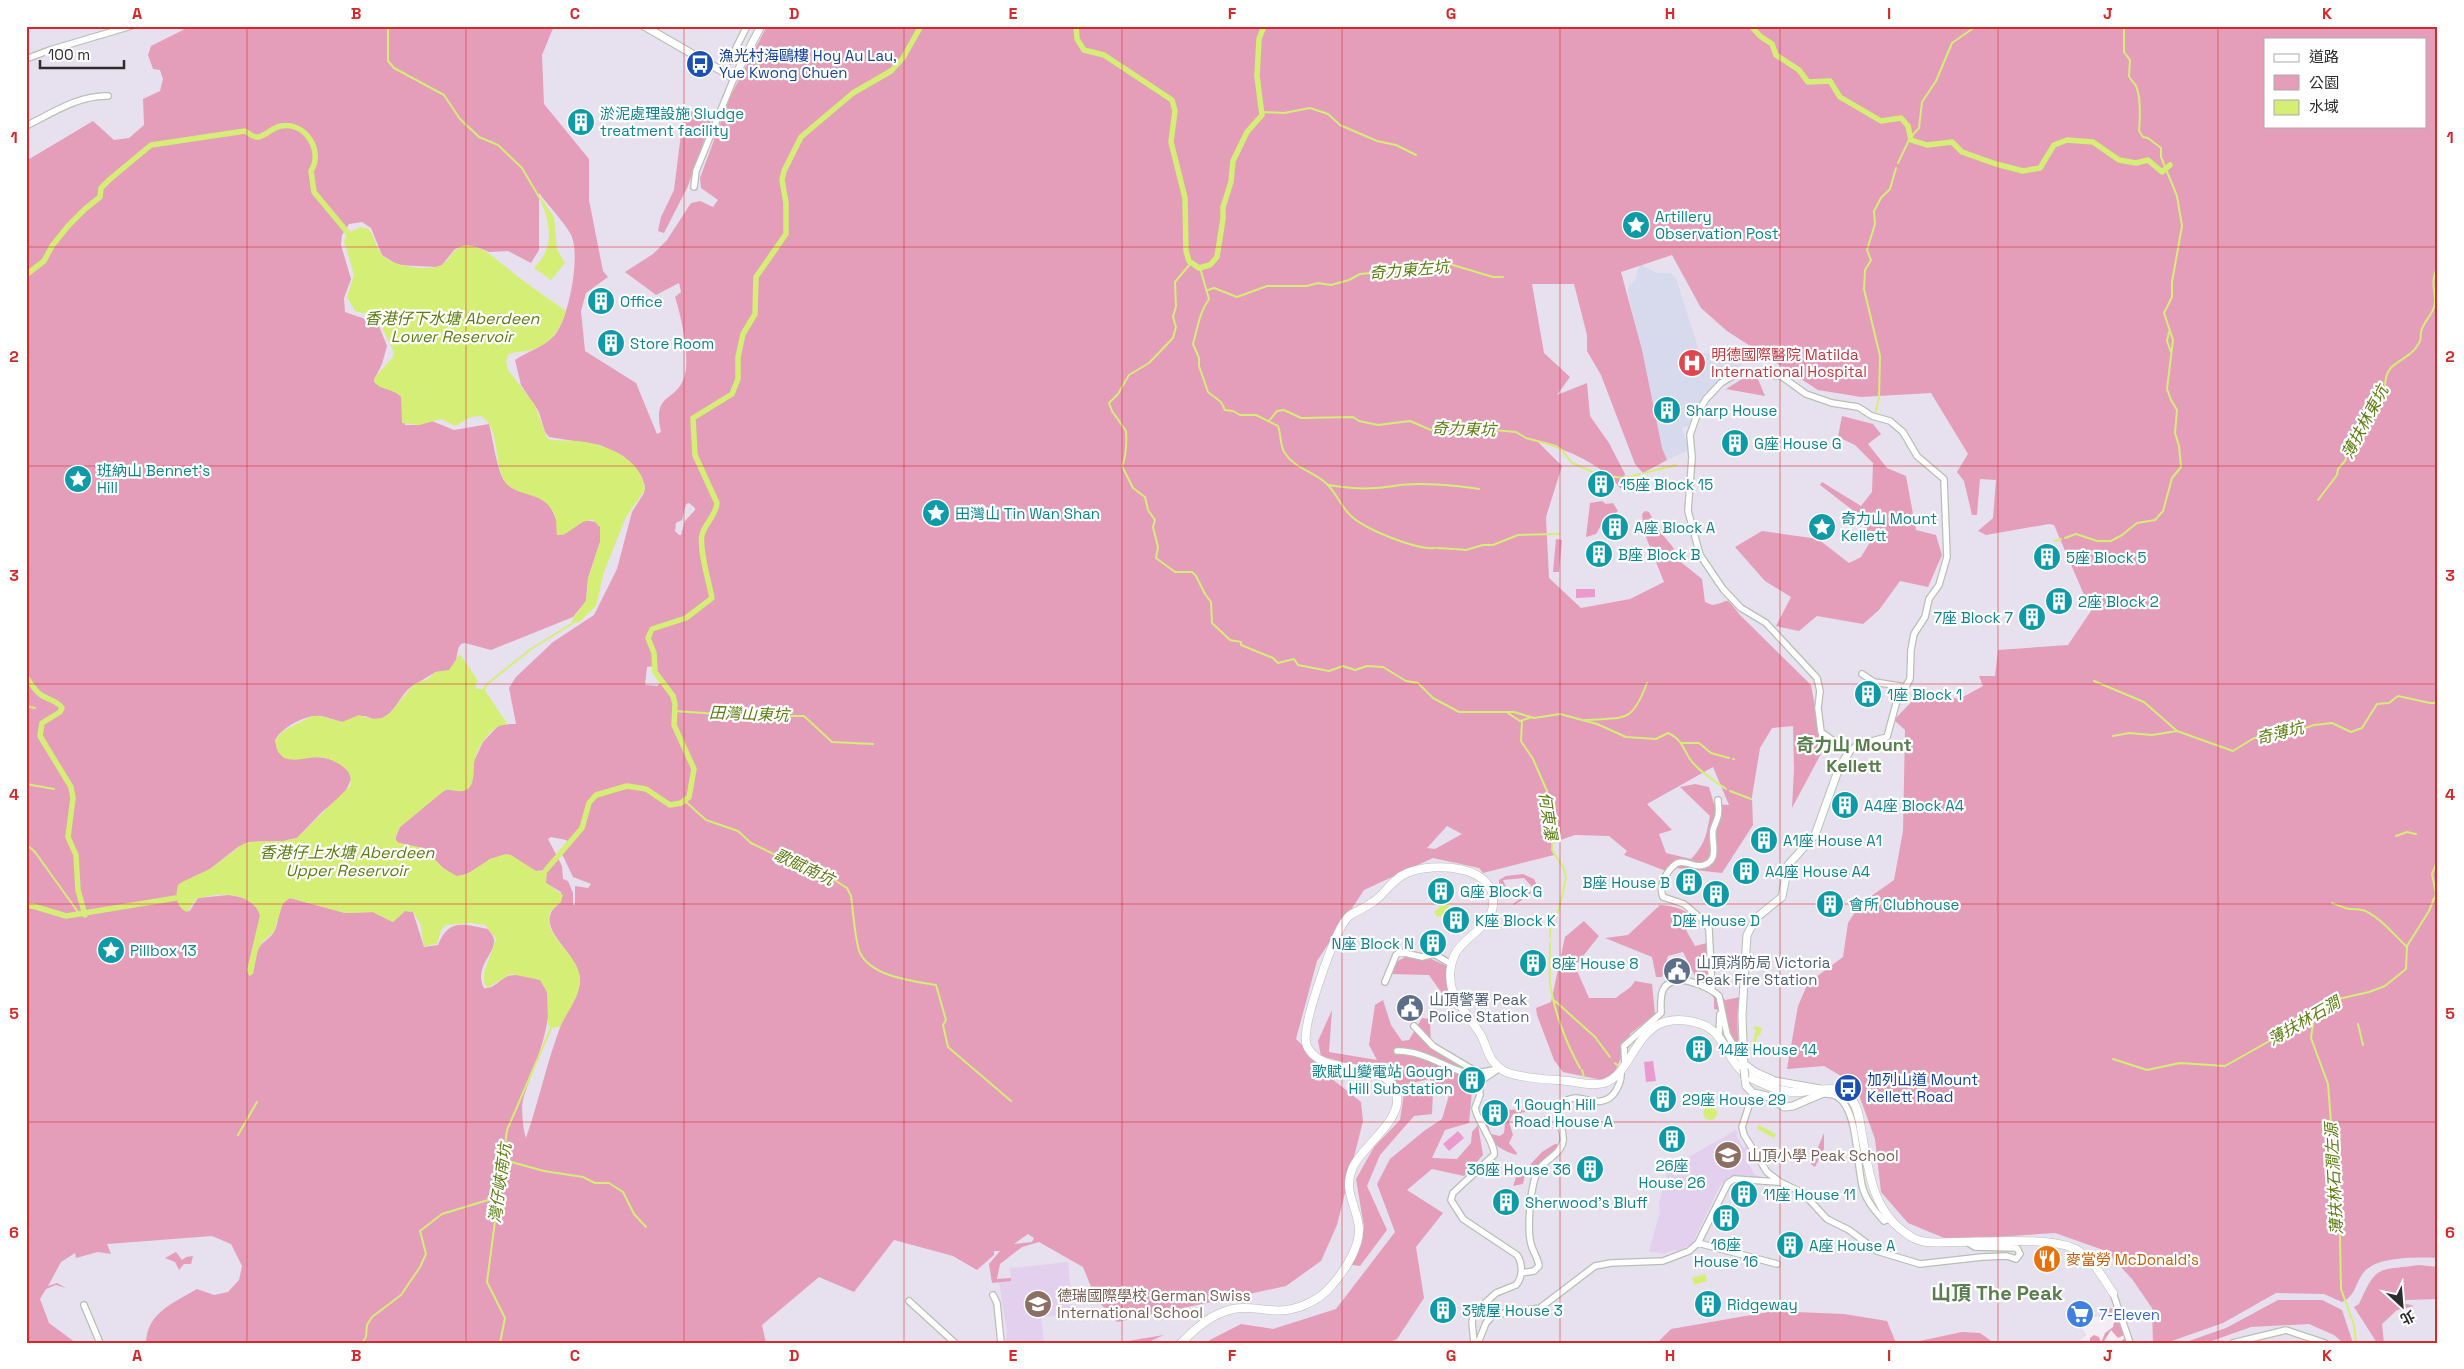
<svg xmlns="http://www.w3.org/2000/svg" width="2464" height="1369" viewBox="0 0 2464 1369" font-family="'Space Grotesk','Noto Sans TC',sans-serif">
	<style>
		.education { fill: #e3d0ef }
		.medical { fill: #d7d9ec }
		.green { fill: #e49eba; fill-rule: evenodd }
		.pitch { fill: #eb9acd }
		.plaza { fill: #f3eef6 }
		.water { fill: #d5ee75 }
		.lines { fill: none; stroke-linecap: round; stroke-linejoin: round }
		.stream { stroke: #d5ee75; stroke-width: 2 }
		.canal { stroke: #d5ee75; stroke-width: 5.5 }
		.minor-casing { stroke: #b7c0b3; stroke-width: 8 }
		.tertiary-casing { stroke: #b7c0b3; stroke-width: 9 }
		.secondary-casing { stroke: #b7c0b3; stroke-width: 9 }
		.minor { stroke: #fff; stroke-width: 5.5 }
		.tertiary { stroke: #fff; stroke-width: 7 }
		.secondary { stroke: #fff; stroke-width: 8 }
		.tertiary-bridge-casing { stroke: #b7c0b3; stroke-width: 9; stroke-linecap: butt }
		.tertiary-bridge { stroke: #fff; stroke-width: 7 }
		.grid { fill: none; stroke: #d62828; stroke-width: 1; stroke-opacity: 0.55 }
		.labels { text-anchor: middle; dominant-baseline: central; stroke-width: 4.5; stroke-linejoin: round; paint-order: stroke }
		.transit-label { font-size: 15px; fill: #164399; stroke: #fff; text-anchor: start }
		.culture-label { font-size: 15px; fill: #0d838f; stroke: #fff; text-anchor: start }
		.health-label { font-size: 15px; fill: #be3a42; stroke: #fff; text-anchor: start }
		.service-label { font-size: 15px; fill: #4e5e75; stroke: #fff; text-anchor: start }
		.education-label { font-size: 15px; fill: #785e54; stroke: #fff; text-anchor: start }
		.food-label { font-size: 15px; fill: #c56008; stroke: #fff; text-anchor: start }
		.shop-label { font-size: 15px; fill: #366cbe; stroke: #fff; text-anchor: start }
		.water-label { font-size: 16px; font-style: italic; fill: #5d7c10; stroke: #fff }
		.quarter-label { font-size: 18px; font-weight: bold; fill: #597e4d; stroke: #fff }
		.district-label { font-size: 20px; font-weight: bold; fill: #597e4d; stroke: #fff }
		.neatline { fill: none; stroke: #d62828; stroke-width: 2 }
		.grid-label { font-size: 16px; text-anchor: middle; font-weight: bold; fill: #d62828 }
	</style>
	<rect width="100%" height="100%" fill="#e7e0ee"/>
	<path class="education" d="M1736 1130 1738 1134 1736 1135 1744 1148 1746 1146 1753 1158 1749 1164 1754 1174 1762 1178 1730 1176 1720 1186 1692 1244 1678 1251 1674 1250 1664 1254 1649 1251 1660 1212 1659 1203 1668 1169Z
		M1068 1262 1073 1314 1041 1317 1044 1343H1005L1007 1332 999 1282 1011 1281 1010 1268Z"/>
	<path class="medical" d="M1641 265 1657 273H1670L1676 278 1700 354 1727 352 1738 355 1744 370 1719 380 1704 394 1696 406 1688 426 1682 428 1689 450 1667 460 1662 449 1628 292 1629 286 1636 279 1638 268Z"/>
	<path class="green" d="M191 26H554L542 55 544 104 589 159V200L603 271 608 277 586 293 581 311 585 351 636 383 657 434 661 432C652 392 675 403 684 378 691 358 681 316 675 297L681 292 679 283 656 295 625 272 653 254 667 240 691 203 700 201 713 207 718 200 701 188 700 178 730 97 767 26H2438V1258C2419 1257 2377 1256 2364 1272 2355 1283 2356 1296 2342 1302L2324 1294 2276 1293 2223 1323 2166 1343H2153L2152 1308 2132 1279 2106 1251 2055 1233 1949 1240 1908 1223 1881 1192 1875 1139 1855 1084 1824 1066 1787 1069 1798 1006 1808 983 1843 957 1848 923 1860 904 1894 880 1903 831 1905 730 1894 720 1921 692 1959 699 1983 686 1979 676H1995L1998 650 2068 645 2091 611 2054 525 2049 524 1986 535 1978 531 1993 518 1996 480 1980 479 1977 515H1972L1964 481 1957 472 1968 454 1931 393 1861 397 1818 390 1727 331 1701 308 1672 255 1621 272 1642 350 1662 448 1667 460 1643 473 1635 464 1601 375 1587 351V335L1574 284H1532L1544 353 1570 377 1557 395 1587 383 1590 416 1609 443 1625 474 1621 489C1603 465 1567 449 1538 442L1562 466 1546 517 1549 578 1581 608 1630 599 1664 582 1644 532 1642 514 1645 511 1649 512 1658 529 1672 546 1682 563 1702 579 1705 602 1712 605C1731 603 1723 593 1739 614L1811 685 1823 750 1792 808 1794 769 1793 726 1772 728 1760 748 1752 797 1753 825 1722 873 1676 868 1666 871 1624 855 1627 851 1609 836 1575 835 1552 843 1554 855 1483 873 1479 868 1433 858 1364 890 1317 961 1296 1039 1322 1064 1327 1075 1361 1102 1363 1121 1337 1225 1321 1261 1286 1286 1117 1322 1096 1299 1083 1267 1039 1242 1022 1247 1000 1264 997 1279 1011 1278V1281L992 1283 989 1264 1000 1251H994V1255L977 1270 953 1256 894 1240 854 1292 819 1277 762 1325 766 1343H146C147 1312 174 1303 197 1289L214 1295 228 1292 239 1280 242 1266 231 1244 212 1236 107 1244 111 1254 98 1252 76 1258 75 1253 61 1262 48 1286 57 1283 66 1288 56 1285 46 1289 40 1299 49 1323 76 1343H26V161L93 121 114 140 129 138 144 125 143 99 160 91 163 79 160 70 153 69 148 55 151 46ZM2265 39H2425V126H2265ZM539 193C549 206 562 220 570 233 582 251 569 320 554 336 543 347 527 352 515 360L521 385 539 412 545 432 549 437 600 445 623 456 641 475 645 486 644 493 632 512 617 569 594 615 553 642 516 677 509 688 516 724H503L497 727 483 742 474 761 473 779 461 791 448 789 442 792 400 827 395 839 399 844 423 848 443 868 456 876H461L480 868 490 859 504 855 536 871 546 870V883L561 892V902C527 926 579 950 580 980 580 997 567 1010 561 1025 547 1061 539 1101 526 1138 523 1129 521 1110 523 1100 531 1071 564 1005 540 980 531 977 518 973 508 976 500 979 493 990 484 988 473 967 496 954 494 939 493 936 490 932 488 929 463 924 449 918 438 945L424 947 413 912 405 911 393 922 373 912 345 913 290 898C277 904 280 920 275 930 268 944 258 938 255 963L260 915 257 907 250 900 241 897 229 895 198 898 189 912 178 885 210 869 238 847 249 842 283 841 297 838 322 812 345 793 351 779C346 754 311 756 293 759L277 749 275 740C282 727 307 714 321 716 328 717 336 721 343 722 351 722 356 715 365 716 371 718 376 721 383 718 396 711 400 695 411 687 416 684 433 673 437 672 443 670 447 673 452 668 459 660 455 651 461 644L465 643 491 650 573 617 586 601 588 578 600 542V527L596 522 584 520 563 535C556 524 555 510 545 501 533 492 516 494 506 483 497 473 493 439 489 424L454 430 432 421 419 425H405L402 397C393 388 382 390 374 380L382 364 387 346 379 326 374 322 345 312 344 298 351 279 341 245 342 235 349 224 362 222 371 228 382 255 398 265 436 267 442 265 455 249 464 246 477 247 489 252 508 251 531 263 539 250ZM689 503 695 508V510L685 521 681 535H679L675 531 676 523 682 520 686 504ZM655 666 657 675 662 682 657 686 645 685 647 667ZM1713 767 1729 805 1714 804 1709 787 1695 784 1680 787 1710 816C1706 836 1705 844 1691 859L1666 853 1659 834 1672 830 1647 804ZM1447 826 1462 834 1435 849 1427 848ZM551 837 566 840 570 844 562 854 573 877 591 884 588 888 575 886V905H573V893L568 881 563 879 562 866 548 839ZM1028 1234 1034 1238 1032 1242 1014 1244Z
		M684 110 713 115 688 186 664 233 658 231 661 217 674 190Z
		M1742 379H1758L1765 396 1726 389Z
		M1842 416 1873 424 1881 434 1868 444 1887 468 1906 476 1916 530 1936 535 1942 555 1928 587 1900 581 1879 610 1863 624 1817 616 1799 631 1776 626 1791 597 1765 581 1735 547 1762 531 1818 539 1849 563 1861 557 1872 539 1855 512 1820 485 1822 482 1861 506 1872 492 1873 463 1855 445 1838 437Z
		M1602 501 1606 504 1613 503 1618 511 1602 524 1596 534 1586 537 1590 503Z
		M1556 539 1562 540 1559 572H1553Z
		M1523 874 1534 879 1537 886C1531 894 1523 900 1514 905L1513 904 1534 889 1524 878 1503 880 1506 887 1499 884V880L1506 876Z
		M1660 905C1674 906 1688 909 1697 922L1686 930 1695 946 1707 943 1714 987 1725 1000 1740 997C1735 1015 1739 1033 1738 1052L1729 1029 1725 1011 1714 1009V998L1695 976 1683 952 1668 956 1662 977H1656L1652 957 1605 938 1628 935Z
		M1584 921 1599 936 1575 966 1589 998H1616C1623 991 1630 990 1635 981L1652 984 1655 1014 1630 1034 1629 1047 1620 1060 1615 1072 1602 1080 1563 1072 1554 1060 1537 1015 1536 1008 1551 1002 1565 937Z
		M1407 956 1429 958 1449 967 1454 998 1451 1006 1429 975 1390 974 1396 962Z
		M1383 1000 1391 1025 1402 1041 1409 1040 1422 1018 1430 1019 1431 1047 1437 1052 1448 1053 1480 1069 1473 1081 1469 1123 1445 1130 1432 1158 1457 1159 1471 1143 1472 1132 1478 1125 1483 1155 1464 1176 1432 1169 1407 1190 1443 1213 1416 1247 1424 1298 1397 1339 1388 1343H1204L1241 1324 1273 1329 1336 1309 1395 1232 1377 1184 1390 1159 1424 1131 1442 1119 1450 1092H1433L1432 1114 1414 1116 1380 1155 1367 1186 1387 1230 1360 1266 1352 1265 1361 1245 1364 1227 1356 1179 1374 1147 1400 1120 1404 1093 1431 1087 1434 1082 1429 1079 1400 1086 1387 1074 1321 1056 1318 1041 1332 1010 1329 1052 1377 1060 1369 1045 1375 1005Z
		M1521 1109 1526 1112 1513 1114 1509 1122 1513 1135 1509 1143 1517 1153 1516 1155C1498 1149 1485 1140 1484 1120L1486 1118 1491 1134 1500 1136 1504 1133 1506 1114 1509 1110Z
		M1824 1133V1149L1815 1167 1811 1164Z
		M1555 1144H1557L1558 1149 1535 1175 1525 1174 1523 1184 1513 1186 1520 1166 1527 1168 1542 1152Z
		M176 1252 182 1260 186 1257 193 1256 191 1264H184L179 1270 175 1262 165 1258Z
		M2419 1265 2438 1267V1299L2406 1300 2404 1303 2414 1306 2397 1310 2382 1324 2384 1343H2377L2354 1307 2359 1304C2377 1264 2377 1271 2419 1265Z
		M2278 1300H2322L2342 1310 2353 1343 2342 1342 2334 1335 2309 1324 2251 1327 2206 1343H2183L2226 1328Z
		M2114 1304H2116L2128 1341 2081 1343 2079 1340 2086 1335 2080 1326 2098 1315 2103 1320 2104 1310 2113 1308Z
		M1774 1311 1844 1314 1887 1321 1896 1343H1657L1671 1329Z
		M1962 1332 1980 1333 1994 1343H1910Z
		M1164 1335 1146 1343H1116Z"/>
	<path class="pitch" d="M1576 589H1595V597L1576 598Z
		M1653 1061 1656 1081 1646 1082 1644 1062Z
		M1458 1131 1464 1138 1449 1151 1443 1144Z"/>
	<path class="plaza" d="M2098 1315 2102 1320 2104 1317 2115 1318 2113 1327 2105 1333 2101 1343 2099 1337 2094 1335 2090 1338V1343H2081L2079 1340 2086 1335 2080 1326Z
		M2111 1330 2118 1338 2124 1335 2125 1338 2119 1343H2103Z"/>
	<path class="water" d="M543 201 554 217 557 250 565 263 551 280 534 268C538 263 544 257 546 251 552 236 548 216 541 203Z
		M361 227 369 229C375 238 376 249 383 256 393 266 430 272 442 265 453 257 455 242 472 246 488 250 495 259 507 268 526 284 546 297 566 311 561 329 550 345 531 350 523 352 515 351 508 355L506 362 508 370 535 405 547 438C555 442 569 440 578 441 606 444 642 458 645 490L626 517 604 572 596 606 579 622 573 623 572 620 586 601 588 579 600 542V527L593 520C578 519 571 536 557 535 556 529 557 522 555 516 545 489 515 499 504 480 493 462 501 428 481 416L471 417 455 426 441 419 419 425 402 423 401 397C394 388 381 391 374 382L375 377 393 357 394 352 377 317 355 311 347 297 354 275 344 241 348 233Z
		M460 654 478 681 475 685 477 689H484L508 725C493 722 478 746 475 759 472 768 476 782 468 789 461 794 452 789 445 790L400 827 396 835V842L423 848 443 868 456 876 467 874 490 859 506 854 511 855 536 871H547L546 883 563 895 561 902 550 912C541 937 581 954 580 981 579 998 567 1012 560 1027L551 1028 548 1025 547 992 540 980 511 974 487 988 484 982V973L496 939 485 925 470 923 446 925 441 930 437 944 424 946 420 923 413 912 405 911 393 922 373 912 345 913 290 898 283 903 274 932 263 941 258 949 253 974 249 976 247 970 260 915C251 891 218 892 196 899L187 912C176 907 175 896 178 885L182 882 210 869 243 844 249 842 283 841 297 838 350 786C352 776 350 772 342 766 315 747 305 765 284 758L278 752 275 740 283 731 312 716H320L342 722 359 715 372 719 382 718 390 713 414 684 428 679 435 672 449 670Z
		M1439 903 1442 906 1447 903 1449 907 1441 916 1437 917 1434 912 1440 907 1438 905Z
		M1755 1026 1762 1028 1760 1035 1757 1036 1756 1047 1753 1049 1751 1048 1756 1030 1753 1028Z
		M1703 1113a7 7 0 1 1 14 0a7 7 0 1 1-14 0Z
		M1759 1125 1776 1134 1774 1138 1757 1129Z
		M1705 1274 1707 1281 1694 1285 1692 1278Z"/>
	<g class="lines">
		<path class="stream" d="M388 26V61L394 68 444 95 460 119 479 137 498 145 522 168 542 202
			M1262 112 1284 113 1310 108 1328 114 1340 125 1377 141 1396 145 1416 155
			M1898 163 1910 138 1919 128 1922 102 1936 81 1952 43 1975 27 1986 26
			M1191 263 1175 282 1176 306 1173 317 1176 327 1173 338 1149 363 1129 375 1118 394 1109 403 1112 411 1126 431C1127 442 1126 457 1122 466L1133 488 1145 497 1148 510 1155 520 1153 527 1158 547 1156 558 1175 572H1192L1196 576 1205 594 1211 602 1212 623 1230 640 1241 642V645L1273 658 1278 663 1294 659 1298 665 1329 671 1343 666 1355 670 1367 666 1383 667 1406 681 1418 683 1433 698 1459 712H1514L1534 718 1560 714 1597 724 1626 737 1656 739 1668 733C1686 741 1683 754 1695 765 1704 775 1715 781 1726 789
			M1200 268 1209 299C1199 313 1198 327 1193 344L1199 358V366L1208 392 1221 402 1225 410 1233 411 1240 415H1256L1278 426C1281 434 1280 444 1284 452 1295 469 1313 471 1327 484 1336 493 1341 506 1350 515 1364 529 1416 550 1435 548
			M1208 290 1214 288 1237 297 1267 286H1307L1318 283 1331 285 1349 280 1360 274 1402 270 1409 266H1437L1446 263 1493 277H1503
			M2169 332 2167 341 2171 352
			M1875 414 1879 398 1880 356 1864 289 1865 270 1871 260 1867 250 1875 224 1874 211 1881 198 1890 189 1896 168
			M1269 421 1277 411 1284 410 1301 418 1353 417 1359 421 1378 425 1410 421 1431 430 1450 426 1516 432 1526 438 1556 446 1562 450 1572 463 1600 475 1624 478 1640 474
			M1644 473 1676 465
			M1329 485C1351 489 1372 490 1394 486 1416 482 1456 485 1479 489
			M2318 500 2337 475 2338 469 2345 461 2353 439 2385 387C2385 358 2408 364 2419 343 2422 339 2420 336 2421 332 2423 321 2436 312 2435 300 2434 287 2431 278 2438 266
			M2065 538 2076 534 2097 541H2111L2122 535 2137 523 2155 520 2163 511 2172 478 2181 467 2179 446 2175 433 2177 410 2171 400 2167 389 2173 340 2164 313 2172 297V282L2182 226 2177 196 2161 157V148L2148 138 2143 137 2139 131C2140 119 2141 97 2136 86 2134 82 2131 81 2129 76L2130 60 2124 52V26
			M2055 541 2061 539
			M1437 548 1454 549
			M1456 549 1466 550 1483 545H1493L1518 535 1559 534
			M2094 681 2144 702 2177 731 2233 751 2254 738 2282 736 2314 725 2332 723 2351 732 2362 728 2377 704 2389 703 2398 696 2430 703H2438
			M484 689 487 684 531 649 573 623
			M26 706 35 708
			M674 711 749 716H804L832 742 873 744
			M1508 713 1520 721 1532 717
			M1585 720C1625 717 1631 725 1647 683
			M1522 721 1521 741 1533 759 1547 791 1544 808 1553 834 1552 850 1564 869 1566 878 1559 909 1550 926V938
			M2113 736 2129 733 2152 735 2177 731
			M1682 743H1699L1711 753 1729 758
			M1733 759H1734
			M26 784 54 789
			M1730 791 1751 799
			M685 801 706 820 738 831 751 843 786 860 828 876 847 888 851 896C853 909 855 942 860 953 872 977 913 981 936 985L946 1020 943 1025 948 1047 1011 1101
			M1550 829 1552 840
			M2396 836 2407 832 2416 834
			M26 844 35 852 78 912
			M2332 903C2338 905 2345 909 2350 909 2357 909 2364 909 2369 913 2383 920 2394 935 2406 946
			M1550 943C1550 956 1549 970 1550 983 1554 1011 1566 1043 1580 1068
			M1554 1000 1595 1037 1610 1057
			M2314 1017 2311 1038 2328 1084 2340 1238 2341 1289 2354 1325 2356 1343
			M2358 1024 2363 1045
			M2113 1059 2147 1070 2180 1063 2225 1066 2314 1016 2338 999 2369 992 2385 986 2406 969 2407 946 2429 911 2436 894 2432 874 2438 859
			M1615 1063 1617 1065
			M1582 1070 1584 1077
			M238 1135 257 1102
			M504 1160 544 1171 583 1177 595 1183H609L623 1192 634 1214 646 1227
			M2335 1189C2329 1202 2331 1215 2338 1227
			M362 1343 366 1337 367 1325 372 1317 401 1295 420 1267 426 1254 420 1231 442 1214 498 1197
			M500 1343 505 1318 487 1282 507 1130 551 1028"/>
		<path class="canal" d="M1076 26 1077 39 1084 50 1104 55 1172 100 1175 111 1171 142 1185 198 1186 251 1189 261 1199 268 1210 265 1217 257 1223 219V207L1231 182 1233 161 1247 132 1262 115 1257 76 1259 39 1264 26
			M1751 26 1760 36 1772 44 1776 55 1799 70 1808 82 1830 81 1840 97 1881 121 1901 118 1908 126 1911 140 1927 145 1952 142 1962 152 1996 164 2023 171 2040 168 2054 145 2067 140 2093 142 2119 160 2136 163 2148 160 2162 172 2170 165
			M26 275 44 261 52 246 68 226 85 209 100 197 101 188 109 180 151 145 245 131C250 134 253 138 259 137 267 135 273 127 281 126 305 121 324 151 311 171L314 192 348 233
			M26 676C30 683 34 690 41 695 48 700 57 700 62 708L60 712 42 723 40 736 71 787 73 798 68 837 76 855 78 890 85 915
			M546 870 582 828 589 803 596 795 627 786 646 789 670 805 681 803 689 797 694 769 674 725 675 704 673 696 655 672 654 653 648 638 652 629 686 618 712 598C709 582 699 550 702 535 705 523 716 516 717 503L695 455 693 418 732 394 738 379V357L743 334 755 314 756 277 786 234V203L782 180 784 171 801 137 853 93 891 71 903 58 921 26
			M26 906H33L66 916 176 898"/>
		<g class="minor-casing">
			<path id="minor" d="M26 59 50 50 131 26
				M731 61 733 54 747 26
				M26 126C52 113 79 95 108 96
				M694 187 696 171 734 78
				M1749 373 1781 376 1806 394 1832 403 1858 407 1872 416 1890 421 1903 432 1917 456 1944 479 1947 557 1939 585 1929 599 1925 617 1914 634 1911 650 1910 679 1896 704 1887 737 1857 745 1849 752 1821 732 1818 708 1820 691 1817 678 1766 623 1741 608 1723 589 1700 555 1688 511 1692 457 1690 435 1698 412 1706 399 1721 383 1736 374Z
				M1862 674 1874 682 1906 687
				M1385 982 1396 955 1400 952 1422 957 1434 954 1451 964
				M1712 990 1709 929 1704 921 1684 904 1663 897C1658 885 1667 870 1677 863 1687 859 1694 869 1704 865 1720 860 1711 842 1713 830 1714 826 1716 823 1717 819 1720 813 1718 806 1718 800
				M1414 1026 1433 1046 1475 1071 1483 1072 1498 1069
				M1719 1036 1720 1014
				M1397 1051C1428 1050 1454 1076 1485 1076
				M1625 1065 1624 1046 1661 1013C1661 1007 1660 996 1663 990 1673 970 1708 986 1719 996L1727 1034 1743 1063
				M1753 1093 1742 1127 1744 1135 1767 1172 1780 1182 1803 1193 1827 1219 1849 1230 1877 1251 1920 1264 1982 1257 2007 1256 2016 1259 2020 1254 2017 1248 1975 1247 1967 1242
				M1821 1094C1825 1094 1831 1093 1836 1096 1859 1108 1856 1166 1863 1189 1867 1202 1876 1212 1884 1221L1890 1219
				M1698 1243 1777 1264
				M1521 1273 1534 1271 1539 1266C1538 1258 1533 1252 1531 1244 1527 1229 1530 1183 1539 1169 1546 1159 1561 1154 1563 1141 1565 1129 1552 1115 1562 1104 1574 1091 1589 1104 1602 1101 1615 1099 1622 1082 1621 1071
				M2113 1293 2130 1343
				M993 1295 997 1303 1001 1343
				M909 1301 955 1343
				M84 1305 100 1343
				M1474 1343 1472 1322 1474 1313 1496 1293 1516 1285C1523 1277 1523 1264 1517 1255L1463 1219 1451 1200 1453 1193 1494 1155C1496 1144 1477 1121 1475 1108L1480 1095 1479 1082 1500 1068
				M1478 1343 1486 1323 1493 1315 1540 1308 1595 1266 1611 1263 1663 1261 1689 1251 1698 1243 1728 1183 1734 1179 1778 1182
				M2233 1343 2286 1330 2325 1343"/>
		</g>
		<g class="tertiary-casing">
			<path id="tertiary" d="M644 26 734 78 761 26
				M1743 1063 1755 1072 1775 1081 1820 1089
				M1744 1069 1742 1015 1747 935 1756 918 1782 897 1788 865 1815 835 1839 768 1849 752
				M1745 1078 1746 1086 1753 1093 1767 1096 1784 1107 1793 1106 1821 1094"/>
		</g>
		<g class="secondary-casing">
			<path id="secondary" d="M1181 1343C1196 1328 1211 1314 1233 1309 1246 1306 1256 1309 1269 1310 1292 1313 1318 1303 1333 1284 1345 1270 1360 1247 1359 1228 1357 1205 1342 1191 1353 1167 1363 1145 1405 1119 1396 1092 1385 1059 1327 1076 1310 1051 1306 1046 1305 1040 1306 1034 1307 1014 1335 928 1349 916 1356 911 1365 908 1373 902 1385 894 1392 879 1407 873 1433 862 1497 864 1493 905 1491 928 1465 935 1455 954 1450 965 1449 978 1452 989 1458 1006 1472 1020 1481 1035 1485 1043 1487 1052 1492 1060 1496 1065 1500 1069 1506 1072 1524 1079 1549 1079 1568 1081 1580 1083 1593 1086 1604 1083 1637 1073 1634 1008 1694 1022 1726 1029 1723 1055 1743 1072 1749 1078 1758 1082 1766 1085 1778 1090 1789 1093 1801 1092 1820 1091 1838 1082 1852 1100 1859 1109 1860 1123 1862 1134 1869 1174 1873 1213 1910 1236 1923 1245 1939 1242 1954 1242 1983 1242 2056 1236 2079 1251 2094 1261 2103 1278 2113 1293"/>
		</g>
		<use href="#minor" class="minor"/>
		<use href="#tertiary" class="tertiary"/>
		<use href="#secondary" class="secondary"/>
		<g class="tertiary-bridge-casing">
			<path id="tertiary-bridge" d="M1744 1069 1745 1078"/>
		</g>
		<use href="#tertiary-bridge" class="tertiary-bridge"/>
	</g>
	<path class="grid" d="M247 26V1343M466 26V1343M684 26V1343M904 26V1343M1122 26V1343M1342 26V1343M1560 26V1343M1780 26V1343M1998 26V1343M2218 26V1343M26 247H2438M26 466H2438M26 684H2438M26 904H2438M26 1122H2438"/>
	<defs>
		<g id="bus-disc" transform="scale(1.4375)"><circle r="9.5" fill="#1a4fb4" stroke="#fff"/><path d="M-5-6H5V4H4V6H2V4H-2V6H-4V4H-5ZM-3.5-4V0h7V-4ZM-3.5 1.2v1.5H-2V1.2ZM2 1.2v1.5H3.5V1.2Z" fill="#fff"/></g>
		<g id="building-disc" transform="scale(1.4375)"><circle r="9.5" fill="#0f9aa8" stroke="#fff"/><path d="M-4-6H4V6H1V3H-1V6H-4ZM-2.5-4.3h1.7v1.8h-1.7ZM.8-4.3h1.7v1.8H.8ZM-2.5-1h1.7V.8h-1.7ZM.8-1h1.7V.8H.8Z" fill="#fff"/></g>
		<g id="sight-disc" transform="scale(1.4375)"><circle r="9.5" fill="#0f9aa8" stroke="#fff"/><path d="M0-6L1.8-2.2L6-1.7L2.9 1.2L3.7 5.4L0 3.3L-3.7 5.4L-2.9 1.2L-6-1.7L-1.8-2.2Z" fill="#fff"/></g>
		<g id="hospital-disc" transform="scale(1.4375)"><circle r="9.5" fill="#e0444e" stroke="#fff"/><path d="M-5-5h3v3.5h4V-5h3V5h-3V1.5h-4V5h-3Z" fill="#fff"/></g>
		<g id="civic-disc" transform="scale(1.4375)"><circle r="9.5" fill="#5c6f8a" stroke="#fff"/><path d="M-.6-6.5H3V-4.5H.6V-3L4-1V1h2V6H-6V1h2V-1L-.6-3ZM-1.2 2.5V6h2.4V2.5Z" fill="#fff"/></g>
		<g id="school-disc" transform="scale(1.4375)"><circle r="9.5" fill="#8d6e63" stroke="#fff"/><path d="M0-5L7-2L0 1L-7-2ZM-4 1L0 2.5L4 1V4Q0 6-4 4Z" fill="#fff"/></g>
		<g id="restaurant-disc" transform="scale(1.4375)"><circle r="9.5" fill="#e8710a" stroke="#fff"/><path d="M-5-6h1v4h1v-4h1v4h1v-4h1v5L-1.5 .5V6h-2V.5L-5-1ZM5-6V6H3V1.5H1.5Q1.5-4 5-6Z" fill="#fff"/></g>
		<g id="supermarket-disc" transform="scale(1.4375)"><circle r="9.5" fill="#3f7fe0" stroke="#fff"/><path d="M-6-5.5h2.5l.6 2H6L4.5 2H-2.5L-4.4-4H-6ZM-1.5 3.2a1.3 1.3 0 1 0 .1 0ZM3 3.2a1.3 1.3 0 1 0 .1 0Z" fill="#fff"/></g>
	</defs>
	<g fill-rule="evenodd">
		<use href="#bus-disc" x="700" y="64"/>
		<use href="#building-disc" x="581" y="122"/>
		<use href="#sight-disc" x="1636" y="225"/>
		<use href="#building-disc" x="601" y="301"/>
		<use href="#building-disc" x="611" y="343"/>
		<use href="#hospital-disc" x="1692" y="363"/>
		<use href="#building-disc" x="1667" y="410"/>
		<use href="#building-disc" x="1735" y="443"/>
		<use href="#sight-disc" x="78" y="479"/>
		<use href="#building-disc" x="1601" y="484"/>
		<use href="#sight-disc" x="936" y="513"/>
		<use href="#building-disc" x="1615" y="527"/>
		<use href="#sight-disc" x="1822" y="527"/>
		<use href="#building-disc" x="1599" y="554"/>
		<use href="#building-disc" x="2047" y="557"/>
		<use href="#building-disc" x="2059" y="601"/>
		<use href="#building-disc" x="2032" y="617"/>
		<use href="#building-disc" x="1868" y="694"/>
		<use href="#building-disc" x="1845" y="805"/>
		<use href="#building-disc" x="1764" y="840"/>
		<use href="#building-disc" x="1746" y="871"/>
		<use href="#building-disc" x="1689" y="882"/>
		<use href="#building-disc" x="1441" y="891"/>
		<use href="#building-disc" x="1716" y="894"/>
		<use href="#building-disc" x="1830" y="904"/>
		<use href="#building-disc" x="1456" y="920"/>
		<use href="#building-disc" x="1433" y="943"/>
		<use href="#sight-disc" x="111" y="950"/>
		<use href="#building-disc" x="1533" y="963"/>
		<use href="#civic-disc" x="1677" y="971"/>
		<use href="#civic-disc" x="1410" y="1008"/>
		<use href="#building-disc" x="1699" y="1049"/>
		<use href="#building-disc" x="1472" y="1080"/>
		<use href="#bus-disc" x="1848" y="1088"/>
		<use href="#building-disc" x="1663" y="1099"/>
		<use href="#building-disc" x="1495" y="1113"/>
		<use href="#building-disc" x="1672" y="1139"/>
		<use href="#school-disc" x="1728" y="1155"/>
		<use href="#building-disc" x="1590" y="1169"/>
		<use href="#building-disc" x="1744" y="1194"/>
		<use href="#building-disc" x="1506" y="1202"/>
		<use href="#building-disc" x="1726" y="1218"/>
		<use href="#building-disc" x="1790" y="1245"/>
		<use href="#restaurant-disc" x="2047" y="1259"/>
		<use href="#school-disc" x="1038" y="1304"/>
		<use href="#building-disc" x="1708" y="1304"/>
		<use href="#building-disc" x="1443" y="1310"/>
		<use href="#supermarket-disc" x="2080" y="1314"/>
	</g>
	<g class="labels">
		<g class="transit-label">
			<text x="719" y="55">漁光村海鷗樓 Hoy Au Lau,<tspan x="719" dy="17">Yue Kwong Chuen</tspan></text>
			<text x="1867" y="1079">加列山道 Mount<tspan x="1867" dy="17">Kellett Road</tspan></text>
		</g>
		<g class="culture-label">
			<text x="600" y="113">淤泥處理設施 Sludge<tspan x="600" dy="17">treatment facility</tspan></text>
			<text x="1655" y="216">Artillery<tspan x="1655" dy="17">Observation Post</tspan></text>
			<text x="620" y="301">Office</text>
			<text x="630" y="343">Store Room</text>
			<text x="1686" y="410">Sharp House</text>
			<text x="1754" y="443">G座 House G</text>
			<text x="97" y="470">班納山 Bennet's<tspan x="97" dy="17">Hill</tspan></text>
			<text x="1620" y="484">15座 Block 15</text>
			<text x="955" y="513">田灣山 Tin Wan Shan</text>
			<text x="1841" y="518">奇力山 Mount<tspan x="1841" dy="17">Kellett</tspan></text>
			<text x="1634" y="527">A座 Block A</text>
			<text x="1618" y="554">B座 Block B</text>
			<text x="2066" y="557">5座 Block 5</text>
			<text x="2078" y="601">2座 Block 2</text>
			<text x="2013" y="617" text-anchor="end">7座 Block 7</text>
			<text x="1887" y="694">1座 Block 1</text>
			<text x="1864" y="805">A4座 Block A4</text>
			<text x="1783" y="840">A1座 House A1</text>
			<text x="1765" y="871">A4座 House A4</text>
			<text x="1670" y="882" text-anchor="end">B座 House B</text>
			<text x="1460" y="891">G座 Block G</text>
			<text x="1849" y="904">會所 Clubhouse</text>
			<text x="1475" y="920">K座 Block K</text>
			<text x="1716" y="920" text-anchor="middle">D座 House D</text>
			<text x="1414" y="943" text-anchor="end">N座 Block N</text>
			<text x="130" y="950">Pillbox 13</text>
			<text x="1552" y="963">8座 House 8</text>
			<text x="1718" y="1049">14座 House 14</text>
			<text x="1453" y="1071" text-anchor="end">歌賦山變電站 Gough<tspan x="1453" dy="17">Hill Substation</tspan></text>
			<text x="1682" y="1099">29座 House 29</text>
			<text x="1514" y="1104">1 Gough Hill<tspan x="1514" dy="17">Road House A</tspan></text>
			<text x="1672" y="1165" text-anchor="middle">26座<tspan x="1672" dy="17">House 26</tspan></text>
			<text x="1571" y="1169" text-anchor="end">36座 House 36</text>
			<text x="1763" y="1194">11座 House 11</text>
			<text x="1525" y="1202">Sherwood's Bluff</text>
			<text x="1726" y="1244" text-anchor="middle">16座<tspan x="1726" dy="17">House 16</tspan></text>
			<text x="1809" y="1245">A座 House A</text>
			<text x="1727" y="1304">Ridgeway</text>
			<text x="1462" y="1310">3號屋 House 3</text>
		</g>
		<g class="health-label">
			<text x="1711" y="354">明德國際醫院 Matilda<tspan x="1711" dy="17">International Hospital</tspan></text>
		</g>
		<g class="service-label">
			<text x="1696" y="962">山頂消防局 Victoria<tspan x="1696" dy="17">Peak Fire Station</tspan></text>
			<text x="1429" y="999">山頂警署 Peak<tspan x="1429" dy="17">Police Station</tspan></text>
		</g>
		<g class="education-label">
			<text x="1747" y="1155">山頂小學 Peak School</text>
			<text x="1057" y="1295">德瑞國際學校 German Swiss<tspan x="1057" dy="17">International School</tspan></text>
		</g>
		<g class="food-label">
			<text x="2066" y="1259">麥當勞 McDonald's</text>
		</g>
		<g class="shop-label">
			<text x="2099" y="1314">7-Eleven</text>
		</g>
		<g class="water-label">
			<text transform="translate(1409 270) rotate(-5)">奇力東左坑</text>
			<text x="452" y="318">香港仔下水塘 Aberdeen<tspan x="452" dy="18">Lower Reservoir</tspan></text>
			<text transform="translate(2365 422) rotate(-62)">薄扶林東坑</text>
			<text transform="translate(1464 429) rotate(2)">奇力東坑</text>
			<text transform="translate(749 714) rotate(2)">田灣山東坑</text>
			<text transform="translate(2280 733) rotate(-14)">奇薄坑</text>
			<text transform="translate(1548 816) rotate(82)">何東瀑</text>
			<text x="347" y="852">香港仔上水塘 Aberdeen<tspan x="347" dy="18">Upper Reservoir</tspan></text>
			<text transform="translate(804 867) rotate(25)">歌賦南坑</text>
			<text transform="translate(2304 1021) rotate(-30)">薄扶林石澗</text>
			<text transform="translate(2334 1179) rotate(-93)">薄扶林石澗左源</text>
			<text transform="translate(500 1183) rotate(-82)">灣仔峽南坑</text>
		</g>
		<g class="quarter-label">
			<text x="1854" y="744">奇力山 Mount<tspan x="1854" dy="21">Kellett</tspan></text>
		</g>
		<g class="district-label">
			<text x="1997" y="1293">山頂 The Peak</text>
		</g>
	</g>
	<rect width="2464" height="1369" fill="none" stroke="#ffffff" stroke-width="55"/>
	<rect x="2264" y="38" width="162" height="90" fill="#ffffff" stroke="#ababab"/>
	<rect x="2274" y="54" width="25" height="8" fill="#ffffff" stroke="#ababab"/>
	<text x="2309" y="62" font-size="15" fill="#2d2d2d">道路</text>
	<rect x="2274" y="75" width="25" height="15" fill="#e49eba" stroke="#ababab"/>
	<text x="2309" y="88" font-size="15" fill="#2d2d2d">公園</text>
	<rect x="2274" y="100" width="25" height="15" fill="#d5ee75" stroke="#ababab"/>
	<text x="2309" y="112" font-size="15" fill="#2d2d2d">水域</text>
	<g transform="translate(2402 1306) rotate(154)" stroke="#ffffff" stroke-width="4" paint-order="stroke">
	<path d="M0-4L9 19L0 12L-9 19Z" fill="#2d2d2d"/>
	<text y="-8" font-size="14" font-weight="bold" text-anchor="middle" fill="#2d2d2d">北</text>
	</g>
	<path d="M40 60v8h84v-8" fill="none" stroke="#2d2d2d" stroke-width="2.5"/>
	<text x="48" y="60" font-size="15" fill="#2d2d2d" stroke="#ffffff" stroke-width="4" paint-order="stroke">100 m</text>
	<rect x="28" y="28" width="2408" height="1314" class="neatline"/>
	<g class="grid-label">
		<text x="137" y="19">A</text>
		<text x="356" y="19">B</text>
		<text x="575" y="19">C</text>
		<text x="794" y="19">D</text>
		<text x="1013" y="19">E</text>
		<text x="1232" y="19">F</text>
		<text x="1451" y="19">G</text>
		<text x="1670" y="19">H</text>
		<text x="1889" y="19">I</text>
		<text x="2108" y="19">J</text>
		<text x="2327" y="19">K</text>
		<text x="14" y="143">1</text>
		<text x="2450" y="143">1</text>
		<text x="14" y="362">2</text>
		<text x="2450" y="362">2</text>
		<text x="14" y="581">3</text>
		<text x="2450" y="581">3</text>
		<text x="14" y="800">4</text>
		<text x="2450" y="800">4</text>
		<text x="14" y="1019">5</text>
		<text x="2450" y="1019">5</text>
		<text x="14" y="1238">6</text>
		<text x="2450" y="1238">6</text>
		<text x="137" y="1361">A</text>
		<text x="356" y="1361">B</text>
		<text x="575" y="1361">C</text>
		<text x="794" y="1361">D</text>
		<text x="1013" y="1361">E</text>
		<text x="1232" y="1361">F</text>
		<text x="1451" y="1361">G</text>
		<text x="1670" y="1361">H</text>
		<text x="1889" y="1361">I</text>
		<text x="2108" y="1361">J</text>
		<text x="2327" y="1361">K</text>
	</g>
</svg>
